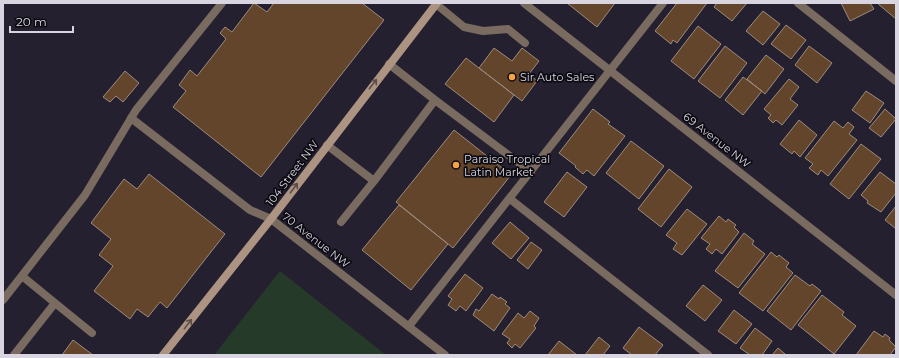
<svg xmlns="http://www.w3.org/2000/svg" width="899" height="358" viewBox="0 0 899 358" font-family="Montserrat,sans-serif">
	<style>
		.green { fill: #263a29 }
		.building { fill: #63452c; stroke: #9d8b7e }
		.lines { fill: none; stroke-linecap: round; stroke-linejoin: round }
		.service { stroke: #7a6b60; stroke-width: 8 }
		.minor { stroke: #7a6b60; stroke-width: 8 }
		.secondary { stroke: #ac9382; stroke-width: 8 }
		.oneway { stroke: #5c4f4a }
		.poi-dot { fill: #f4a443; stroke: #0d0b12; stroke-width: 1.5 }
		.labels { text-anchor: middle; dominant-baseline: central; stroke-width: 3.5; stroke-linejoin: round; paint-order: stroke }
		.poi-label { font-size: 11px; fill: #d8d5e0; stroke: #0d0b12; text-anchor: start }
		.street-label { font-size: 11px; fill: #d8d5e0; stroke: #0d0b12 }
	</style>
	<rect width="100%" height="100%" fill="#24202f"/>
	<path class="green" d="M280 271 386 355H214Z"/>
	<path class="building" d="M254 3 267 12 274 3H362L384 20 261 177 173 107 186 91 179 85 190 70 197 76 226 39 220 33 225 27 232 32Z
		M567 3H615L597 27Z
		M677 3H707L677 43 673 40 671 44 655 31Z
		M717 3H747L732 21 714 7Z
		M841 3H870L874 9 850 21Z
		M877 3H896V19Z
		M763 11 780 24 763 45 746 31Z
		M786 25 806 40 791 59 771 44Z
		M698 26 721 44 694 79 671 61Z
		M725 46 747 63 720 98 698 81Z
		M809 46 832 63 817 83 795 65Z
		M494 48 512 61 522 48 539 61 529 74 537 81 522 101 479 68Z
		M766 55 784 69 765 94 747 79Z
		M466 58 514 95 494 122 445 84Z
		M125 71 139 83 123 102 116 96 110 102 103 97Z
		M743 77 762 91 743 115 725 100Z
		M789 79 799 87 790 99 798 105 782 125 776 120 773 123 768 118 771 115 764 109Z
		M866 91 884 103 870 123 852 110Z
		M593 109 610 122 608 124 625 136 594 176 587 170 583 174 575 167 576 166 559 153Z
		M885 109 896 119 881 137 869 128Z
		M799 120 817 135 800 157 794 151 792 154 780 144Z
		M834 121 843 128 848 122 854 127 849 134 857 140 828 176 821 170 818 175 809 168 813 164 805 158Z
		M454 130 511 175 453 248 396 202Z
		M631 141 664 166 639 199 606 173Z
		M861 144 881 159 849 199 830 184Z
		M669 169 692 187 661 227 638 209Z
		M567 172 587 187 564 217 544 202Z
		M880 172 896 184V193L881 212 867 203 868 201 861 195Z
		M149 174 225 234 167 308 160 302 148 317 137 309 130 319 94 291 113 266 99 255 111 239 91 223 124 179 137 189Z
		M399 205 448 244 411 290 362 250Z
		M896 206V229L885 220Z
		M687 209 707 224 682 255 673 249 677 243 666 235Z
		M719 216 726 222 728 219 736 225 734 227 739 232 722 254 716 249 712 254 706 249 710 244 701 238Z
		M510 222 529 238 511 259 492 243Z
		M744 233 754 241 752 244 765 254 738 288 715 271Z
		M531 242 542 250 528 269 517 260Z
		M771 252 777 257 779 255 789 263 786 267 793 273 763 311 739 293Z
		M465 274 483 288 466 311 460 306 456 311 448 305 452 299 448 296Z
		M795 275 810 286 812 284 821 291 791 330 767 311Z
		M703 285 722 300 705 321 686 306Z
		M492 294 499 299 500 297 507 302 505 304 510 308 494 331 473 315 476 309 479 311Z
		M822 295 844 312 842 315 856 326 834 354 798 325Z
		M734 310 752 324 736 344 718 331Z
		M530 311 539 318 534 326 536 328 520 348 515 344 512 348 507 343 510 339 502 334 518 313 524 318Z
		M639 327 663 345 655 355H632L623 348Z
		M755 328 772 341 762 355H750L740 348Z
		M874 331 883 337 885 334 890 338 889 340 896 347 890 355H856Z
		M599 337 610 346 603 355H585Z
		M73 340 93 355H62Z
		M559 341 577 355H548Z
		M778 348 785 354 784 355H772Z"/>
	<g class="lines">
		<path class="service" d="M798 3 896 81
			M436 4 464 27 483 31 508 29 525 43
			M435 100 531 172
			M327 145 374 181 435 100 389 64
			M510 199 708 355
			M341 222 374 181
			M22 276 55 303
			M3 300 85 195 136 110 222 3
			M409 326 663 3
			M14 355 55 303 92 333"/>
		<path class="minor" d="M524 3 896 295
			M131 118 250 210 271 219 445 355"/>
		<path class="secondary" d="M163 355 271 219 437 3"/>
	</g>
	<defs><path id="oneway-shaft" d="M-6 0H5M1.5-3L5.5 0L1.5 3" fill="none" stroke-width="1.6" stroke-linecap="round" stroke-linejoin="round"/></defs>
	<g class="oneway">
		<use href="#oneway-shaft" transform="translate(373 84) rotate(-52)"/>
		<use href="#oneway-shaft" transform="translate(294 188) rotate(-53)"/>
		<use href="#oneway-shaft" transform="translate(188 324) rotate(-52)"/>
	</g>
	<g class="poi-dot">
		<circle cx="512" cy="77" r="4"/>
		<circle cx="456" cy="165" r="4"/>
	</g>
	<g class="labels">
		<g class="poi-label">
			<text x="520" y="77">Sir Auto Sales</text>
			<text x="464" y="159">Paraiso Tropical<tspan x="464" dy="13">Latin Market</tspan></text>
		</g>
		<g class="street-label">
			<text transform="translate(717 140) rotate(38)">69 Avenue NW</text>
			<text transform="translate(292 173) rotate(-53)">104 Street NW</text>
			<text transform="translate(316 240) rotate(38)">70 Avenue NW</text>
		</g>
	</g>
	<rect width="899" height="358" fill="none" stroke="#d8d5e0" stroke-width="8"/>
	<path d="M10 26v6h63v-6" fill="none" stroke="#d8d5e0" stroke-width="2"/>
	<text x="16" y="26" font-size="12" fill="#d8d5e0" stroke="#0d0b12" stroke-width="3" paint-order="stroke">20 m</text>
</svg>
